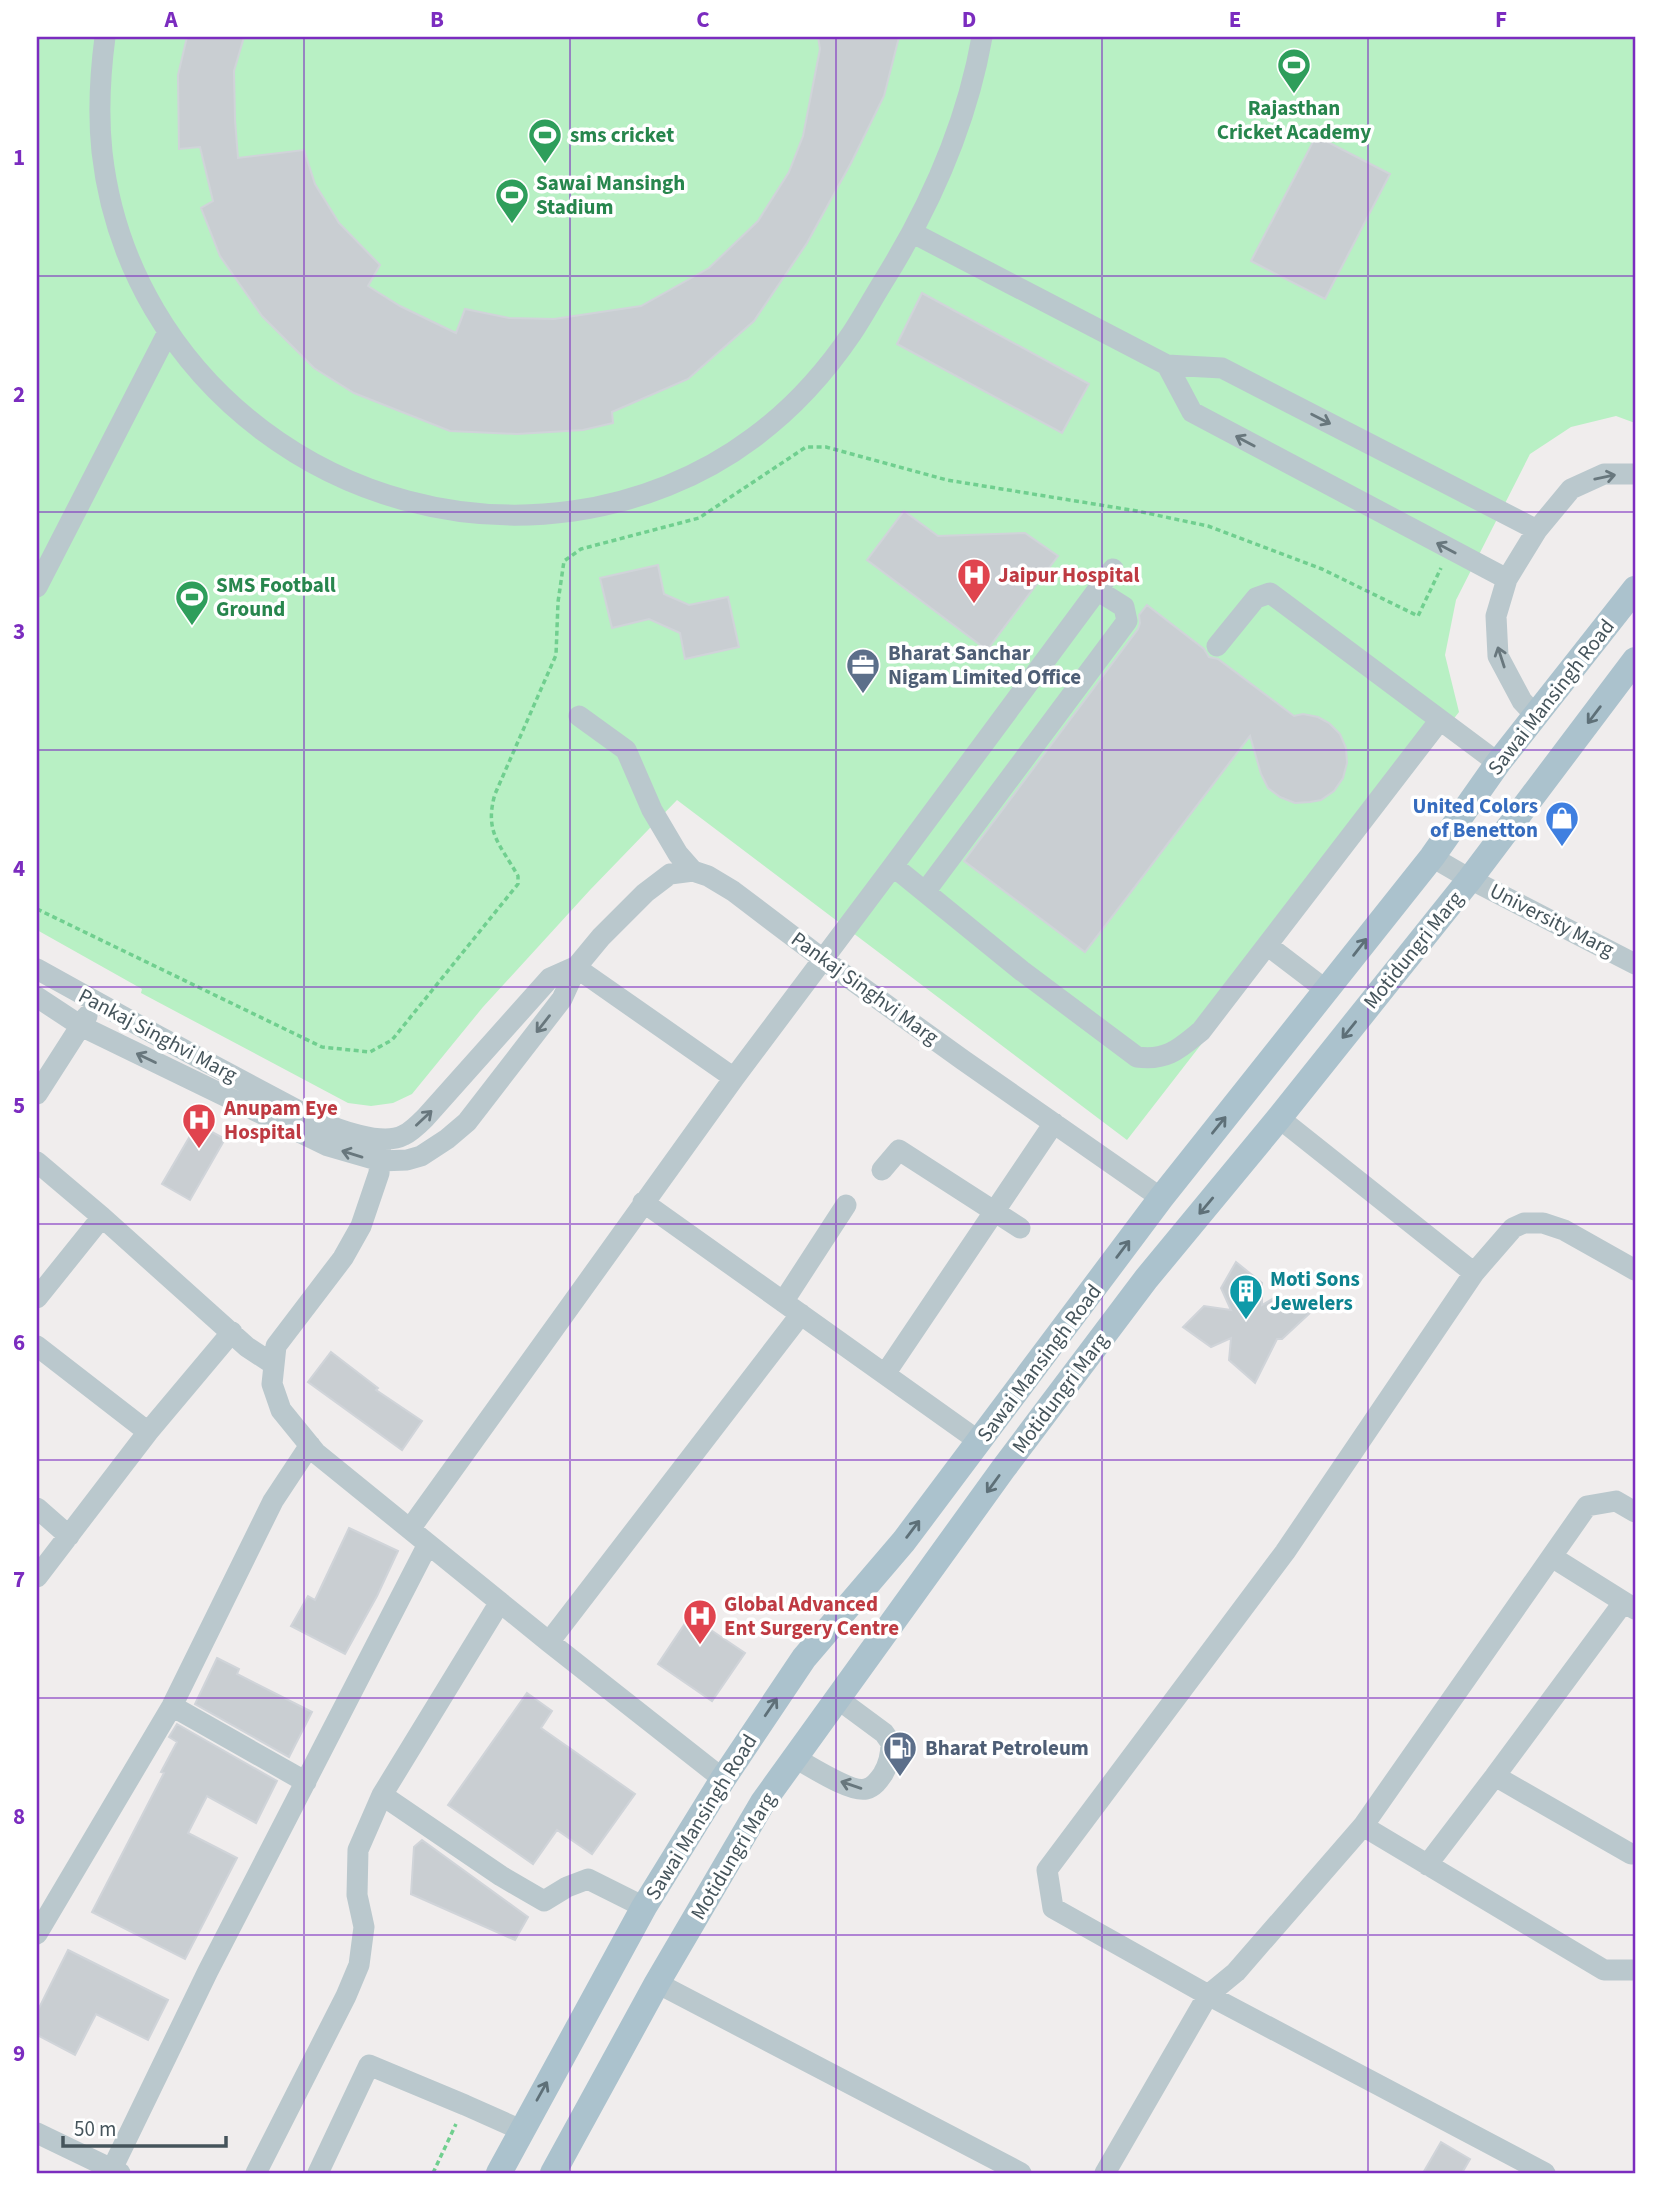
<svg xmlns="http://www.w3.org/2000/svg" width="1672" height="2210" viewBox="0 0 1672 2210" font-family="'Source Sans 3',sans-serif">
	<style>
		.green { fill: #b8f0c4 }
		.building { fill: #c9ced2; stroke: #d0d4d9; stroke-width: 2 }
		.lines { fill: none; stroke-linecap: round; stroke-linejoin: round }
		.path { stroke: #70cf8f; stroke-width: 3.5; stroke-dasharray: 5 3.5; stroke-linecap: butt }
		.minor { stroke: #bac8cd; stroke-width: 21 }
		.major { stroke: #abc2cd; stroke-width: 26 }
		.oneway { stroke: #68777d }
		.oneway2 { stroke: #5e7078 }
		.grid { fill: none; stroke: #7b2cbf; stroke-width: 2; stroke-opacity: 0.55 }
		.labels { text-anchor: middle; dominant-baseline: central; stroke-width: 7; stroke-linejoin: round; paint-order: stroke }
		.leisure-label { font-size: 21px; font-weight: bold; fill: #27864d; stroke: #fff; text-anchor: start }
		.health-label { font-size: 21px; font-weight: bold; fill: #be3a42; stroke: #fff; text-anchor: start }
		.service-label { font-size: 21px; font-weight: bold; fill: #4e5e75; stroke: #fff; text-anchor: start }
		.street-label { font-size: 21px; fill: #45545b; stroke: #fff }
		.shop-label { font-size: 21px; font-weight: bold; fill: #366cbe; stroke: #fff; text-anchor: end }
		.culture-label { font-size: 21px; font-weight: bold; fill: #0d838f; stroke: #fff; text-anchor: start }
		.neatline { fill: none; stroke: #7b2cbf; stroke-width: 2.5 }
		.grid-label { font-size: 23px; text-anchor: middle; font-weight: bold; fill: #7b2cbf }
	</style>
	<rect width="100%" height="100%" fill="#f0eded"/>
	<path class="green" d="M37 37H1635V423L1616 416 1571 427 1530 454 1456 600 1445 655 1459 712 1127 1140 677 800 590 890 483 1007 412 1094 393 1103 371 1106 348 1103 141 993 142 989 37 930Z"/>
	<path class="building" d="M187 37H244L234 71 235 120 238 158 304 150 315 184 339 223 380 265 368 286 400 306 456 333 465 309 509 318 554 319 641 306 709 268 758 221 789 172 803 136 820 49 818 37H899L884 96 851 163 807 243 754 321 688 379 612 412 613 423 583 430 517 434 450 431 354 393 314 368 262 316 220 256 201 208 213 201 200 147 179 149 178 75Z
		M1316 136 1390 174 1325 299 1251 261Z
		M922 293 1089 384 1062 433 897 344Z
		M904 511 938 536 1025 533 1058 556 987 650 867 560Z
		M658 565 664 594 689 605 728 597 739 647 685 659 680 633 649 619 612 628 600 578Z
		M1147 605 1204 649 1209 657 1218 659 1294 716 1303 714 1318 717 1329 723 1340 734 1346 748 1347 763 1343 778 1334 791 1321 800 1310 802 1295 803 1280 797 1268 788 1261 774 1250 736 1085 952 964 861 1138 629 1140 623 1139 615Z
		M197 1124 225 1139 190 1200 162 1184Z
		M1236 1262 1262 1283V1305L1279 1295 1309 1314 1282 1339H1277L1255 1383 1229 1360 1231 1338 1211 1347 1183 1327 1204 1306 1231 1310 1221 1288Z
		M331 1352 378 1388 376 1390 422 1421 402 1450 308 1382Z
		M349 1528 398 1551 377 1596 345 1654 291 1626 308 1596 315 1600Z
		M690 1616 745 1653 712 1701 658 1664Z
		M217 1658 239 1669 237 1674 312 1712 289 1757 195 1704Z
		M527 1693 552 1711 541 1728 635 1794 592 1854 557 1830 533 1864 448 1805Z
		M177 1724 277 1781 256 1823 207 1796 188 1833 237 1858 185 1959 92 1912 164 1773 161 1772 177 1742 169 1737Z
		M422 1840 528 1917 515 1940 411 1894 414 1847Z
		M68 1950 168 2000 148 2040 96 2014 75 2055 37 2035V2012Z
		M1441 2142 1470 2159 1462 2173H1423Z"/>
	<g class="lines">
		<path class="path" d="M37 909 322 1047 370 1052 392 1040 518 884V876C500 844 484 832 495 794L556 655 558 602 564 561 581 549 699 518 806 447H826L947 480 1137 511 1208 526 1322 569 1418 616 1441 568
			M433 2173 456 2124"/>
		<path class="minor" d="M105 37C100 75 98 114 102 152 128 383 346 543 573 511 637 502 701 477 753 438 791 410 825 373 852 333 864 315 874 296 886 277 931 204 967 122 982 37
			M913 233 1167 365 1222 368 1537 530
			M1167 365 1192 412 1507 579
			M37 587 168 332
			M1217 646 1256 598 1270 593 1498 763
			M1535 715 1522 701 1498 656 1496 616 1507 579 1537 530 1571 489 1604 474H1635
			M579 716 626 750 652 810 678 854 693 871
			M1432 857 1470 879 1635 964
			M893 866 1022 971 1137 1057C1167 1061 1179 1049 1201 1031L1440 720
			M925 892 1127 621 1124 607 1097 590
			M1267 945 1326 990
			M577 966 581 971 734 1078
			M37 969 158 1036 314 1119C336 1129 382 1147 404 1135 411 1132 419 1124 425 1118L550 978 577 966
			M37 997 81 1026 328 1146 380 1161 407 1160 421 1156 447 1139 467 1122 562 999 577 966 601 937 645 893 670 874 693 871 708 876 733 891 824 960 963 1060 1161 1198
			M37 1094 87 1016
			M1279 1118 1474 1273
			M381 1140 379 1173 361 1226 343 1258 276 1346 272 1384 281 1410 316 1453 549 1642 723 1779
			M37 1162 102 1217 247 1347 273 1364
			M882 1170 899 1150 1020 1228
			M643 1202 980 1442
			M37 1298 102 1217
			M783 1302 846 1205
			M37 1346 148 1432
			M885 1374 1054 1123
			M37 1508 69 1536
			M410 1529 734 1078 893 866 1113 569
			M1552 1557 1635 1609
			M37 1577 148 1432 232 1332
			M549 1642 801 1314
			M172 1706 306 1782
			M795 1758C810 1766 851 1793 866 1789 874 1787 879 1780 883 1774 889 1764 891 1755 891 1743L884 1733 838 1699
			M1495 1776 1623 1603
			M382 1795 501 1876 544 1901 567 1887 588 1879 644 1907
			M1363 1826 1604 1970H1635
			M1427 1865 1495 1776 1631 1854
			M37 1934 172 1706 273 1501 310 1445
			M657 1983 1021 2173
			M37 2133 120 2173
			M112 2169 208 1971 428 1544
			M256 2173 346 1996 359 1965 364 1927 357 1895 358 1850 382 1795 500 1602
			M318 2173 369 2065 465 2105 521 2130
			M1105 2173 1208 1995 1236 1972 1363 1826 1587 1506 1616 1501 1635 1512
			M1545 2173 1208 1995 1053 1908 1047 1870 1285 1552 1474 1273 1513 1228 1524 1223H1543L1564 1230 1635 1270"/>
		<path class="major" d="M499 2173 644 1907 723 1779 804 1658 904 1541 1161 1198 1432 857 1498 763 1635 589
			M553 2173 657 1983 763 1802 1003 1469 1146 1279 1279 1118 1470 879 1635 660"/>
	</g>
	<defs><path id="oneway-shaft" d="M-6 0H5M1.5-3L5.5 0L1.5 3" fill="none" stroke-width="1.6" stroke-linecap="round" stroke-linejoin="round" transform="scale(1.75)"/></defs>
	<g class="oneway">
		<use href="#oneway-shaft" transform="translate(1321 419) rotate(27)"/>
		<use href="#oneway-shaft" transform="translate(1245 441) rotate(-152)"/>
		<use href="#oneway-shaft" transform="translate(1605 477) rotate(-12)"/>
		<use href="#oneway-shaft" transform="translate(1446 548) rotate(-152)"/>
		<use href="#oneway-shaft" transform="translate(1501 657) rotate(-108)"/>
		<use href="#oneway-shaft" transform="translate(543 1024) rotate(128)"/>
		<use href="#oneway-shaft" transform="translate(146 1058) rotate(-154)"/>
		<use href="#oneway-shaft" transform="translate(424 1118) rotate(-43)"/>
		<use href="#oneway-shaft" transform="translate(352 1154) rotate(-163)"/>
		<use href="#oneway-shaft" transform="translate(851 1785) rotate(-161)"/>
	</g>
	<g class="oneway2">
		<use href="#oneway-shaft" transform="translate(1594 715) rotate(127)"/>
		<use href="#oneway-shaft" transform="translate(1360 947) rotate(-52)"/>
		<use href="#oneway-shaft" transform="translate(1349 1030) rotate(129)"/>
		<use href="#oneway-shaft" transform="translate(1219 1125) rotate(-51)"/>
		<use href="#oneway-shaft" transform="translate(1206 1206) rotate(130)"/>
		<use href="#oneway-shaft" transform="translate(1123 1249) rotate(-53)"/>
		<use href="#oneway-shaft" transform="translate(993 1484) rotate(126)"/>
		<use href="#oneway-shaft" transform="translate(913 1529) rotate(-53)"/>
		<use href="#oneway-shaft" transform="translate(771 1707) rotate(-56)"/>
		<use href="#oneway-shaft" transform="translate(542 2091) rotate(-61)"/>
	</g>
	<path class="grid" d="M304 37V2173M570 37V2173M836 37V2173M1102 37V2173M1368 37V2173M37 276H1635M37 512H1635M37 750H1635M37 987H1635M37 1224H1635M37 1460H1635M37 1698H1635M37 1935H1635"/>
	<defs>
		<g id="stadium-pin" transform="scale(1.75)"><path d="M0 17L-7.5 6A9.5 9.5 0 1 1 7.5 6Z" fill="#2e9e5b" stroke="#fff"/><path d="M0-5a6.5 5 0 1 0 0 10a6.5 5 0 1 0 0-10ZM-3.5-1.8h7v3.6h-7Z" fill="#fff"/></g>
		<g id="hospital-pin" transform="scale(1.75)"><path d="M0 17L-7.5 6A9.5 9.5 0 1 1 7.5 6Z" fill="#e0444e" stroke="#fff"/><path d="M-5-5h3v3.5h4V-5h3V5h-3V1.5h-4V5h-3Z" fill="#fff"/></g>
		<g id="office-pin" transform="scale(1.75)"><path d="M0 17L-7.5 6A9.5 9.5 0 1 1 7.5 6Z" fill="#5c6f8a" stroke="#fff"/><path d="M-6-3h4V-5.5h4V-3h4V5H-6ZM-1-4.5V-3h2v-1.5ZM-6 0V1H6V0Z" fill="#fff"/></g>
		<g id="shop-pin" transform="scale(1.75)"><path d="M0 17L-7.5 6A9.5 9.5 0 1 1 7.5 6Z" fill="#3f7fe0" stroke="#fff"/><path d="M-5-2.5h2.3a2.7 3.5 0 0 1 5.4 0H5L5.5 6h-11ZM-1.5-2.5h3a1.5 2.3 0 0 0-3 0Z" fill="#fff"/></g>
		<g id="building-pin" transform="scale(1.75)"><path d="M0 17L-7.5 6A9.5 9.5 0 1 1 7.5 6Z" fill="#0f9aa8" stroke="#fff"/><path d="M-4-6H4V6H1V3H-1V6H-4ZM-2.5-4.3h1.7v1.8h-1.7ZM.8-4.3h1.7v1.8H.8ZM-2.5-1h1.7V.8h-1.7ZM.8-1h1.7V.8H.8Z" fill="#fff"/></g>
		<g id="fuel-pin" transform="scale(1.75)"><path d="M0 17L-7.5 6A9.5 9.5 0 1 1 7.5 6Z" fill="#5c6f8a" stroke="#fff"/><path d="M-5.5-6h7V0h2V4h1.3V-2.5L3-4.5l.8-.8L6-3V5H2.5V1h-1V6h-7ZM-4.2-4.7v3.2H.2V-4.7Z" fill="#fff"/></g>
	</defs>
	<g fill-rule="evenodd">
		<use href="#stadium-pin" x="1294" y="65"/>
		<use href="#stadium-pin" x="545" y="135"/>
		<use href="#stadium-pin" x="512" y="195"/>
		<use href="#hospital-pin" x="974" y="575"/>
		<use href="#stadium-pin" x="192" y="597"/>
		<use href="#office-pin" x="863" y="665"/>
		<use href="#shop-pin" x="1562" y="818"/>
		<use href="#hospital-pin" x="199" y="1120"/>
		<use href="#building-pin" x="1246" y="1291"/>
		<use href="#hospital-pin" x="700" y="1616"/>
		<use href="#fuel-pin" x="900" y="1748"/>
	</g>
	<g class="labels">
		<g class="leisure-label">
			<text x="1294" y="108" text-anchor="middle">Rajasthan<tspan x="1294" dy="24">Cricket Academy</tspan></text>
			<text x="570" y="135">sms cricket</text>
			<text x="536" y="183">Sawai Mansingh<tspan x="536" dy="24">Stadium</tspan></text>
			<text x="216" y="585">SMS Football<tspan x="216" dy="24">Ground</tspan></text>
		</g>
		<g class="health-label">
			<text x="998" y="575">Jaipur Hospital</text>
			<text x="224" y="1108">Anupam Eye<tspan x="224" dy="24">Hospital</tspan></text>
			<text x="724" y="1604">Global Advanced<tspan x="724" dy="24">Ent Surgery Centre</tspan></text>
		</g>
		<g class="service-label">
			<text x="888" y="653">Bharat Sanchar<tspan x="888" dy="24">Nigam Limited Office</tspan></text>
			<text x="925" y="1748">Bharat Petroleum</text>
		</g>
		<g class="street-label">
			<text transform="translate(1551 697) rotate(-52)">Sawai Mansingh Road</text>
			<text transform="translate(1552 920) rotate(27)">University Marg</text>
			<text transform="translate(1413 950) rotate(-51)">Motidungri Marg</text>
			<text transform="translate(865 988) rotate(36)">Pankaj Singhvi Marg</text>
			<text transform="translate(158 1035) rotate(28)">Pankaj Singhvi Marg</text>
			<text transform="translate(1039 1363) rotate(-53)">Sawai Mansingh Road</text>
			<text transform="translate(1060 1393) rotate(-53)">Motidungri Marg</text>
			<text transform="translate(701 1817) rotate(-58)">Sawai Mansingh Road</text>
			<text transform="translate(733 1856) rotate(-59)">Motidungri Marg</text>
		</g>
		<g class="shop-label">
			<text x="1538" y="806">United Colors<tspan x="1538" dy="24">of Benetton</tspan></text>
		</g>
		<g class="culture-label">
			<text x="1270" y="1279">Moti Sons<tspan x="1270" dy="24">Jewelers</tspan></text>
		</g>
	</g>
	<rect width="1672" height="2210" fill="none" stroke="#ffffff" stroke-width="77"/>
	<path d="M63 2136v10h163v-10" fill="none" stroke="#45545b" stroke-width="3.5"/>
	<text x="74" y="2136" font-size="21" fill="#45545b" stroke="#ffffff" stroke-width="5" paint-order="stroke">50 m</text>
	<rect x="38" y="38" width="1596" height="2134" class="neatline"/>
	<g class="grid-label">
		<text x="171" y="27">A</text>
		<text x="437" y="27">B</text>
		<text x="703" y="27">C</text>
		<text x="969" y="27">D</text>
		<text x="1235" y="27">E</text>
		<text x="1501" y="27">F</text>
		<text x="19" y="165">1</text>
		<text x="19" y="402">2</text>
		<text x="19" y="639">3</text>
		<text x="19" y="876">4</text>
		<text x="19" y="1113">5</text>
		<text x="19" y="1350">6</text>
		<text x="19" y="1587">7</text>
		<text x="19" y="1824">8</text>
		<text x="19" y="2061">9</text>
	</g>
</svg>
